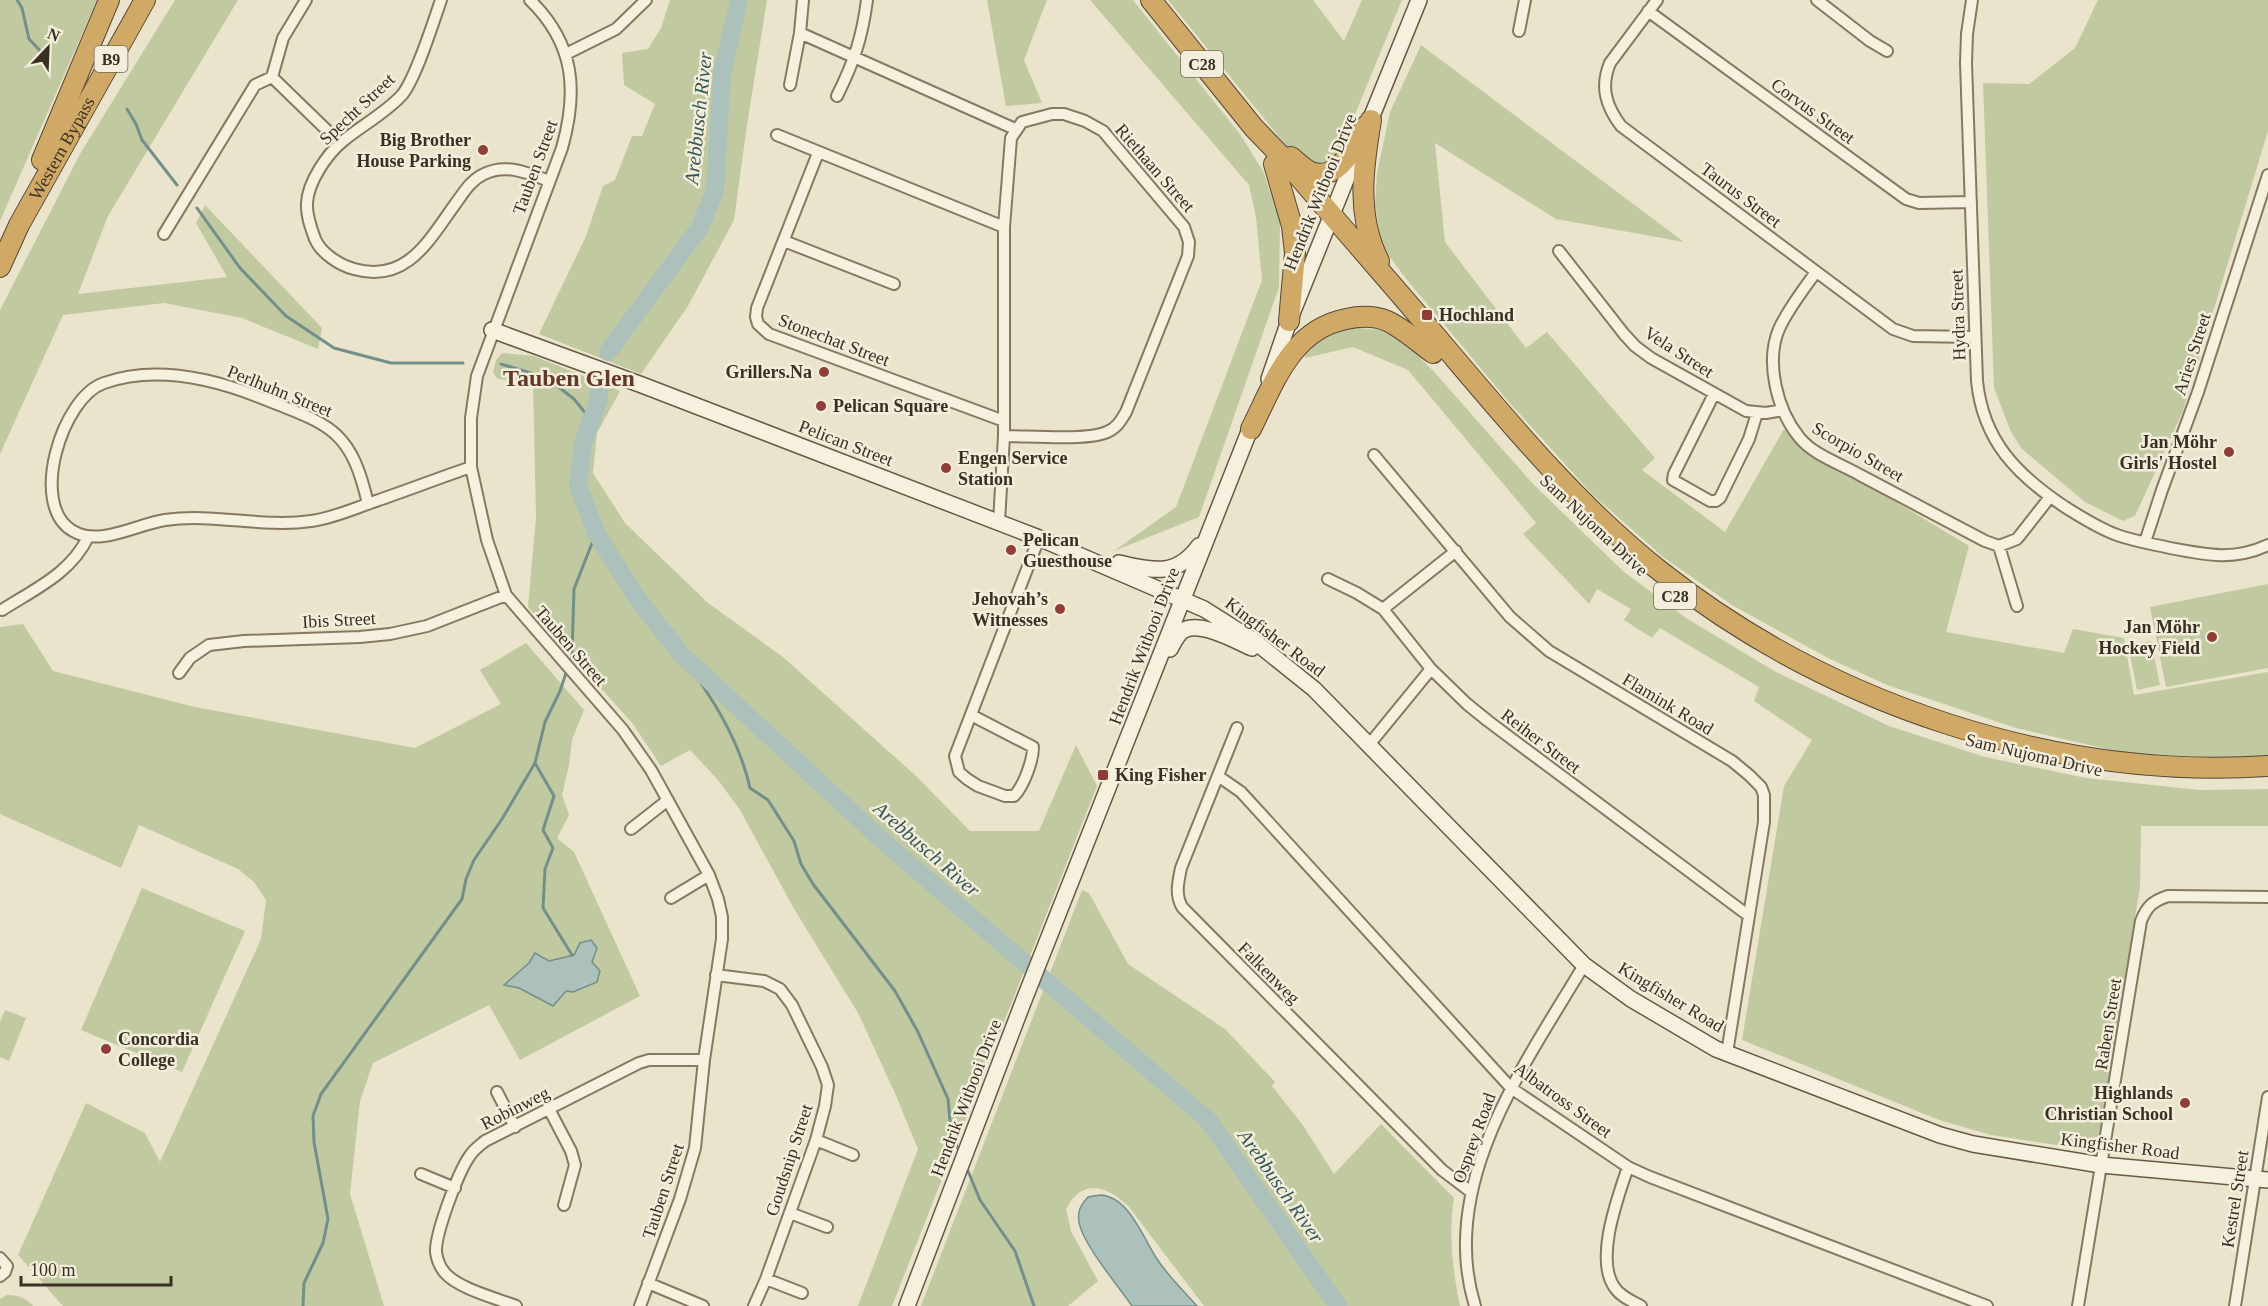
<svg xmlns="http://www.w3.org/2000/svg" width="2268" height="1306" viewBox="0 0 2268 1306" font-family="Georgia,serif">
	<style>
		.green { fill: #c1c9a1 }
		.water { fill: #acc1bc; stroke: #738f8a; stroke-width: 1.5 }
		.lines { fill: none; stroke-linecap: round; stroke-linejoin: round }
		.stream { stroke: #738f8a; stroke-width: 3 }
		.river { stroke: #acc1bc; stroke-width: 18 }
		.street-casing { stroke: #877861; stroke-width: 14 }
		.secondary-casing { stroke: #695944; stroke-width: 18 }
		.highway-casing { stroke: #564635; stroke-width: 22 }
		.street { stroke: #f6f1df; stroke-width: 10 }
		.secondary { stroke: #f6f1df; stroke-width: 15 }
		.highway { stroke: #d0a967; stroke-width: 20 }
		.poi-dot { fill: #903c37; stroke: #f3eedb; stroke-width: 2 }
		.labels { text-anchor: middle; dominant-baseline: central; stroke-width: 5; stroke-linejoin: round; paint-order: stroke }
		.shield { fill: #f3eedb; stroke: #71685a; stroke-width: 1.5 }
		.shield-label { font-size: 16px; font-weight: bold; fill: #392f23 }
		.street-label { font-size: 18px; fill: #392f23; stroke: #f3eedb }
		.poi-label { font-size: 18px; font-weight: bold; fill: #392f23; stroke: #f3eedb; text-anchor: end }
		.water-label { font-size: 20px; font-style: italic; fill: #345757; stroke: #f3eedb }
		.district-label { font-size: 24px; font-weight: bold; fill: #623727; stroke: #f3eedb }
	</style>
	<rect width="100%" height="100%" fill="#ebe4cc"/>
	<path class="green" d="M0 0H97L0 221Z
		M175 0H238L108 216 78 294 227 277 196 223 205 205 322 328 318 349 242 318 164 303 63 315 0 454V310L80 154Z
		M670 0H767L747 125 734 220 688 306 641 374 539 334 586 236 603 186 615 180 632 136H642L655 104 624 85 622 53 648 49 661 28Z
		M987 0H1047L1024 60 1042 103 1006 106Z
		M1090 0H1133L1240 134 1263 171 1280 221 1279 287 1199 517 1114 551 1176 507 1262 280 1256 217 1249 185Z
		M1168 0H1313L1344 41 1362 0H1402L1340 151C1319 171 1309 163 1288 148Z
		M2098 0H2268V131L2183 411 2135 516 2123 521 2085 502 2022 449 2011 432 1994 388 1983 83 2029 84 2075 48Z
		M1421 45 1684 242 1556 219 1435 143 1445 242 1526 348 1547 332 1655 458 1642 470 1725 532 1784 429 1799 443 1969 546 1946 632 2064 653 2073 629 2124 638 2134 695 2268 672V757L2229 759 2133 755 2016 728 1887 685 1828 658 1732 605 1663 557 1592 494 1508 401 1403 275 1382 246 1375 205 1377 173 1390 112Z
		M1349 327 1379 330 1407 344 1436 374 1534 485 1623 571 1686 618 1776 672 1889 726 1985 757 2086 778 2200 790 2268 789V826H2141L2140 887 2098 1141 2090 1150 1991 1135 1939 1120 1742 1040 1784 786 1812 740 1754 701 1759 687 1660 628 1652 638 1624 620 1631 609 1597 589 1589 604 1523 534 1536 523 1408 370 1353 347 1305 358 1306 347 1326 334Z
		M502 353 534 356 620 391 597 433 593 473 625 523 708 603 783 657 916 776 970 831H1039L1076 745 1097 786 892 1306H858L918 1149 894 1091 858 1013 793 907 740 810 718 780 690 750 661 766 633 724 528 607 536 517 533 383 498 379 493 373 496 360Z
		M2268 584V668L2166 687 2150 607Z
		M23 624 53 671 195 707 415 748 501 704 480 670 526 643 584 710 572 740 569 765 562 795 569 815 557 838 574 852 640 996 520 1060 489 1005 373 1063 360 1101 350 1194 384 1306H63L18 1255 86 1103 145 1133 160 1162 261 939 266 900 254 882 238 869 139 825 121 868 0 814V627Z
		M2151 641 2160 685 2137 690 2128 645Z
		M142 888 245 931 182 1072 81 1030Z
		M1082 890 1089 893 1128 964 1225 1029 1275 1082 1272 1086 1302 1124 1334 1174 1381 1124 1454 1198C1448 1233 1453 1272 1460 1306H1204L1129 1207C1107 1186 1083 1177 1066 1209L1071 1231 1098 1281 1068 1306H921Z
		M5 1010 26 1018 9 1061 0 1057V1022Z
		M7 1295C18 1295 26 1298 33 1306H0V1299Z"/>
	<path class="water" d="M591 940 597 948 592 962 600 971 597 982 573 992 566 991 553 1006 519 988 504 985 529 963 535 953 549 961 574 955 580 943Z
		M1100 1195C1129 1196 1143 1238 1157 1259 1168 1276 1183 1290 1197 1306H1132C1119 1287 1082 1243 1079 1222 1077 1211 1081 1205 1088 1197Z"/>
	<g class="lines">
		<path class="stream" d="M17 0 22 8 29 39 46 57
			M127 109 136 124 142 140 177 185
			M197 208 240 268 286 316 334 348 391 363H463
			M501 364 547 378 574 399 591 420
			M681 654C710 695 739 738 750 788L768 800 794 841 801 864 813 884 895 991 918 1032 948 1099 951 1132 959 1151
			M570 663 572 655 574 589 596 533
			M535 763 554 796 543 830 553 848 545 869 543 908 572 955
			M966 1166 980 1200 1015 1251 1034 1306
			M303 1306 304 1283 323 1243 328 1219 314 1142 313 1116 321 1094 462 899 466 879 474 860 502 819 535 763 545 722 560 691 567 670"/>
		<path class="river" d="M608 352 700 227 715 190 722 74 739 0
			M599 384V399L583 444 578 485 596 533 637 598 681 654 885 843 1208 1120 1338 1306"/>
		<g class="street-casing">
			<path id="street" d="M441 0C433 23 415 81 401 96 384 114 361 126 343 141 327 154 308 182 307 203 306 215 311 228 315 239 321 253 339 265 354 269 407 284 429 240 456 203 464 192 471 180 484 174 506 163 528 173 549 181
				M530 0C575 44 578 91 562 148L477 376 471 418V467L487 540 506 595 623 730 651 770 709 875 718 899 722 917V939L704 1060 695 1148 680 1199 640 1306
				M1657 0 1610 63C1600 87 1606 106 1621 126L1893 329 1913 336 1975 337
				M1817 0 1870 41 1887 51
				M1972 0 1967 34 1966 63 1977 381C1983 441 2017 475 2065 507 2081 517 2098 528 2117 535 2134 541 2152 544 2170 548 2206 555 2234 561 2268 545
				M1648 11 1906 199 1919 203 1971 202
				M1519 31 1525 0
				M800 33 1015 129
				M566 54 616 29 646 0
				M272 77 340 143
				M272 77 283 38 306 0
				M790 85 800 33 803 0
				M837 96C854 62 862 38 867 0
				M777 135 1004 227
				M818 153 757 308 756 317 758 324 769 334 1004 421
				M164 234 255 85 272 77
				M784 241 894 284
				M1559 251 1624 334 1635 346 1651 358 1746 411 1766 413 1783 410
				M1816 272C1803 290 1788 309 1779 329 1765 362 1777 410 1799 437 1813 455 1841 464 1860 475 1902 497 1943 519 1985 541L1999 546 2017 539 2050 497
				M1714 394 1674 474 1673 480 1710 501H1716L1720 498 1749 439 1757 413
				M1374 455 1510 617 1549 651 1732 761 1749 775 1761 787 1764 795V822L1727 1053
				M368 504C351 429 330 425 264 399 215 379 155 365 104 383 62 397 28 506 73 531 100 547 137 524 165 520 214 513 263 528 311 521 334 518 355 508 376 501 408 490 439 478 471 467
				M999 522 1004 436V227L1011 138 1022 122 1052 114H1064L1085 121 1103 131 1184 227 1189 242 1188 256 1126 412C1121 420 1117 428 1107 432 1087 441 1029 436 1004 436
				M2145 542 2162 490 2198 392 2268 175
				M1999 546 2017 606
				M1328 579 1357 593 1383 609 1431 669 1467 704 1488 721 1749 916
				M1383 609 1456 551
				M2 610C35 589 71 573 88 537
				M179 673 190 658 209 645 244 641 360 637 390 634 427 626 506 595
				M971 715 1033 747C1033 760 1024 786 1014 796H1005L978 786 967 779 959 772 955 756 1039 538
				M1237 728 1181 868C1178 883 1175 894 1182 907L1442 1170 1471 1192
				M1368 746 1431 669
				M1218 776 1241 792 1511 1088 1628 1167 1650 1177 1987 1306
				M631 829 668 800
				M671 898 709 875
				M716 975 764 981 780 989 792 1005 822 1067 828 1085 825 1106 816 1140 766 1279 754 1306
				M497 1092 515 1127
				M549 1109 571 1151 575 1165 564 1205
				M816 1140 853 1155
				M1628 1167C1618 1197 1594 1260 1615 1288 1621 1297 1632 1301 1641 1306
				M421 1174 455 1188
				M790 1213 827 1227
				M0 1258 7 1266 5 1272 0 1276
				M766 1279 802 1293
				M648 1283 703 1306
				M516 1306C496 1298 459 1289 445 1273 440 1267 437 1260 436 1252 435 1234 458 1173 469 1157 473 1150 479 1146 485 1141L639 1063 649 1060H704
				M1475 1306C1437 1184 1525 1064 1584 965
				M2078 1306 2141 921C2147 906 2153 901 2168 896L2268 897
				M2235 1306 2268 1097"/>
		</g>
		<g class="secondary-casing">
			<path id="secondary" d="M1367 128 1419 0
				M492 330 642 385 1039 538 1204 609 1253 640 1314 689 1584 965 1631 999 1716 1049 1940 1135 1973 1144 2101 1165 2268 1180
				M1269 379 1289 321 1358 150
				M1119 563C1152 570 1176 578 1199 546
				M1170 649C1174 642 1177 634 1184 630 1201 621 1236 641 1252 648
				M907 1306 1024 1000 1254 419"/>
		</g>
		<g class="highway-casing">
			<g id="highway">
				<path d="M1151 0 1254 128 1283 158C1337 222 1392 284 1446 348 1512 426 1579 507 1660 571 1828 704 2054 780 2268 766"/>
				<path d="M1371 120C1363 167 1356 216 1379 261"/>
				<path d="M1291 157C1297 162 1304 169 1311 172 1339 183 1355 144 1366 126"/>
				<path d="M42 160 109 0"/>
				<path d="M1274 164 1292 226 1295 253 1289 321"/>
				<path id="s1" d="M0 267 19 225 145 0"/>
				<path d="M1251 429C1274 383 1291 330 1346 319 1360 316 1375 316 1387 321 1403 328 1419 343 1433 353"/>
			</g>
		</g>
		<use href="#street" class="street"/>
		<use href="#secondary" class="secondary"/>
		<use href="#highway" class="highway"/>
	</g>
	<g class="poi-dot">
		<circle cx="483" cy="150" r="6"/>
		<rect x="1421" y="309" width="12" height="12" rx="3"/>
		<circle cx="824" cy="372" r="6"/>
		<circle cx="821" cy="406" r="6"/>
		<circle cx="2229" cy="452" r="6"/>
		<circle cx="946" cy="468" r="6"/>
		<circle cx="1011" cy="550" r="6"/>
		<circle cx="1060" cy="609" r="6"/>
		<circle cx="2212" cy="637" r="6"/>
		<rect x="1097" y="769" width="12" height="12" rx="3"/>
		<circle cx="106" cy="1049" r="6"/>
		<circle cx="2185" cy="1103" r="6"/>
	</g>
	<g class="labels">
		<g class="shield">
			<rect x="94.5" y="46" width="33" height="26" rx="4.5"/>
			<rect x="1181" y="51" width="42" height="26" rx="4.5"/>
			<rect x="1654" y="583" width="42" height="26" rx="4.5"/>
		</g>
		<g class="shield-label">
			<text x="111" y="59">B9</text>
			<text x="1202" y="64">C28</text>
			<text x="1675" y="596">C28</text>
		</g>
		<g class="street-label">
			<text transform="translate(357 109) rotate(-43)">Specht Street</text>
			<text transform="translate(1813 111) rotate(36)">Corvus Street</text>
			<text stroke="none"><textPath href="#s1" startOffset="134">Western Bypass</textPath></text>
			<text transform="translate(535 167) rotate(-70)">Tauben Street</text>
			<text transform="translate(1155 168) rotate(49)">Riethaan Street</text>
			<text transform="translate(1320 192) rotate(-68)">Hendrik Witbooi Drive</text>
			<text transform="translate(1741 195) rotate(37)">Taurus Street</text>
			<text transform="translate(1958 315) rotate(-92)">Hydra Street</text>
			<text transform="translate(834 340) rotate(21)">Stonechat Street</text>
			<text transform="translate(1679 352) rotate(33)">Vela Street</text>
			<text transform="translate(2192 354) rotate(-72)">Aries Street</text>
			<text transform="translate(280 391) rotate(22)">Perlhuhn Street</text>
			<text transform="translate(846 443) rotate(21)">Pelican Street</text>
			<text transform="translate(1858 452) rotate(30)">Scorpio Street</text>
			<text transform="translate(1594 525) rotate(43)">Sam Nujoma Drive</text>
			<text transform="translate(339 620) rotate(-3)">Ibis Street</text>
			<text transform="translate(1275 637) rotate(37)">Kingfisher Road</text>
			<text transform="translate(571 646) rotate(49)">Tauben Street</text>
			<text transform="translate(1144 646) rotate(-69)">Hendrik Witbooi Drive</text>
			<text transform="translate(1668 704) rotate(31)">Flamink Road</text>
			<text transform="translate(1541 741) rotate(37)">Reiher Street</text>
			<text transform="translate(2034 755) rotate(13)">Sam Nujoma Drive</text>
			<text transform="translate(1269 973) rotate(45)">Falkenweg</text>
			<text transform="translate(1671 997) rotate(31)">Kingfisher Road</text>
			<text transform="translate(2108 1024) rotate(-81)">Raben Street</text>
			<text transform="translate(966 1098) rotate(-69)">Hendrik Witbooi Drive</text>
			<text transform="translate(1563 1100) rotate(36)">Albatross Street</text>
			<text transform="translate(515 1108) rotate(-27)">Robinweg</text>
			<text transform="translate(1474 1138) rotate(-70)">Osprey Road</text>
			<text transform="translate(2120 1146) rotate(7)">Kingfisher Road</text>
			<text transform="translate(789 1160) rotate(-72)">Goudsnip Street</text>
			<text transform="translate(663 1191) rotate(-72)">Tauben Street</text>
			<text transform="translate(2235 1199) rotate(-81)">Kestrel Street</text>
		</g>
		<g class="poi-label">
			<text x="471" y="140">Big Brother<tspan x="471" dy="21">House Parking</tspan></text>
			<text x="1439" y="315" text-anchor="start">Hochland</text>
			<text x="812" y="372">Grillers.Na</text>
			<text x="833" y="406" text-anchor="start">Pelican Square</text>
			<text x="2217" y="442">Jan Möhr<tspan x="2217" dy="21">Girls' Hostel</tspan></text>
			<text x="958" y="458" text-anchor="start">Engen Service<tspan x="958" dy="21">Station</tspan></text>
			<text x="1023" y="540" text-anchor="start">Pelican<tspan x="1023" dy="21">Guesthouse</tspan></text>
			<text x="1048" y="599">Jehovah’s<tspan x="1048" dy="21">Witnesses</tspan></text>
			<text x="2200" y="627">Jan Möhr<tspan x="2200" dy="21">Hockey Field</tspan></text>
			<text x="1115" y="775" text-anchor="start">King Fisher</text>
			<text x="118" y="1039" text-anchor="start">Concordia<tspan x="118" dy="21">College</tspan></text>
			<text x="2173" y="1093">Highlands<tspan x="2173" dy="21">Christian School</tspan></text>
		</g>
		<g class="water-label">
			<text transform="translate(698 118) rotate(-84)">Arebbusch River</text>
			<text transform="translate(927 849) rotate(41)">Arebbusch River</text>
			<text transform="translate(1281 1186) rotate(55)">Arebbusch River</text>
		</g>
		<g class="district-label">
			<text x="569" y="378">Tauben Glen</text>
		</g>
	</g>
	<g transform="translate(48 48) rotate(23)" stroke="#f3eedb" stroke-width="4.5" paint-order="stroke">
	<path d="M0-4.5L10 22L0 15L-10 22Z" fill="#392f23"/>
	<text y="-9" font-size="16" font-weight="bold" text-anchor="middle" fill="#392f23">N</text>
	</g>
	<path d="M21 1276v9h150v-9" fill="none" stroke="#392f23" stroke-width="3"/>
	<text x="30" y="1276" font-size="18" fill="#392f23" stroke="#f3eedb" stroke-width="4.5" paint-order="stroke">100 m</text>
</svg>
